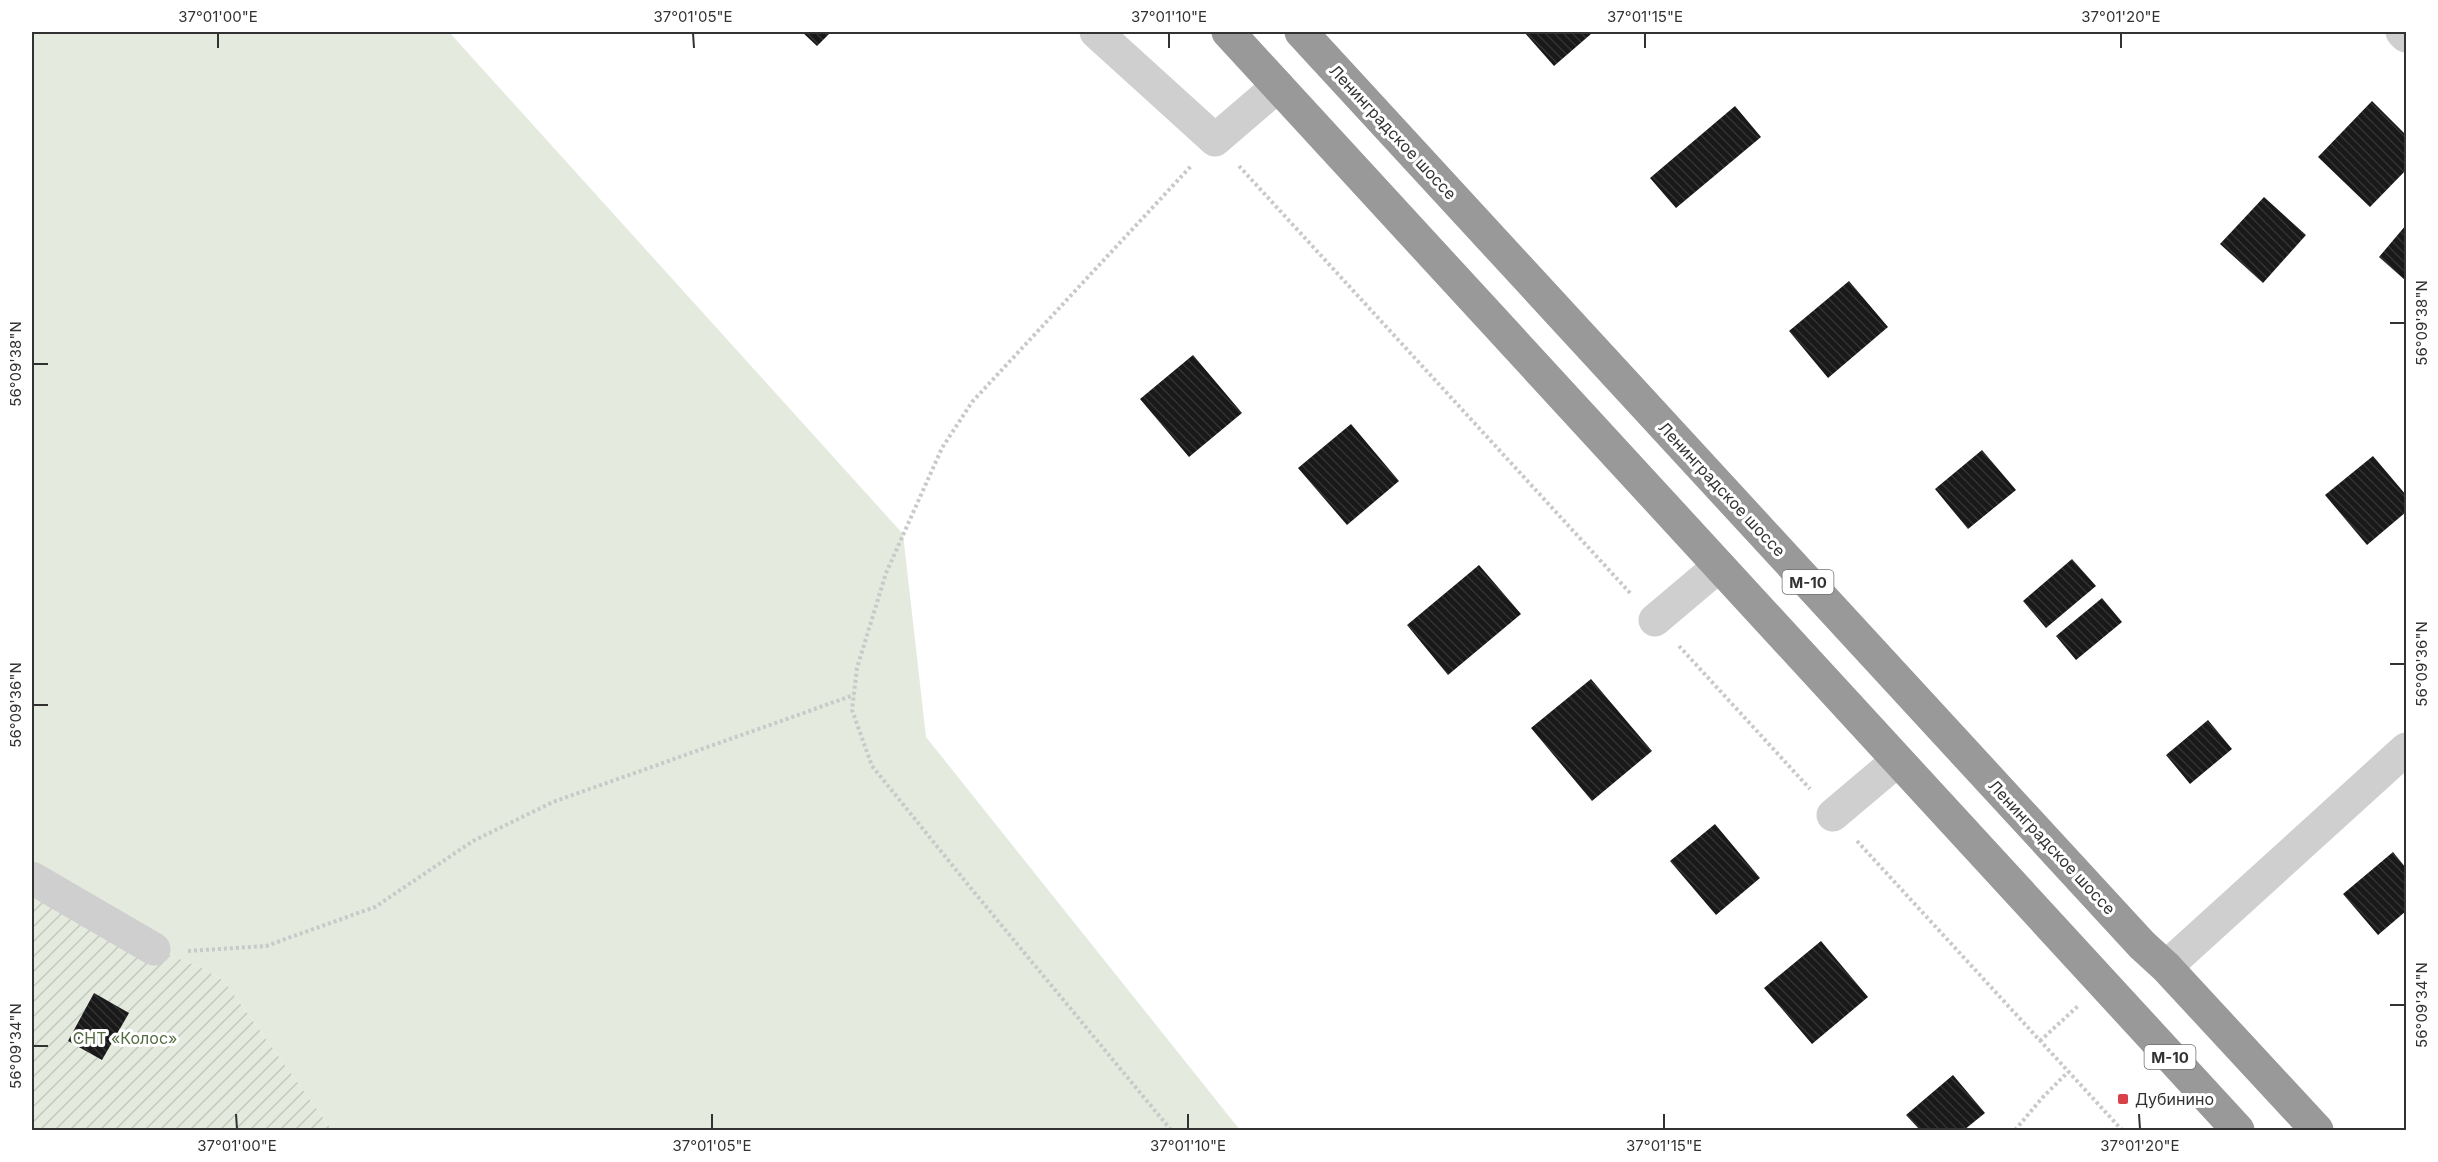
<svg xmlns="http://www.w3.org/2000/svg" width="2438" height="1162" viewBox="0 0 2438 1162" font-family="Inter,sans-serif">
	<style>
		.grass { fill: #e4eade }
		.garden { fill: url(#garden-furrows) }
		.building { fill: url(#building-back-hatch) }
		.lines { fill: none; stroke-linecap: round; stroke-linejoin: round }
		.path { stroke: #c9c9c9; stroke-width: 4; stroke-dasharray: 3 3; stroke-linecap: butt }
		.minor { stroke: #cfcfcf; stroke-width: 33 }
		.highway { stroke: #999; stroke-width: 33 }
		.ticks { fill: none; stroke: #323232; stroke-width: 2 }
		.poi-dot { fill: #da424b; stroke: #fff; stroke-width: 2 }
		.labels { text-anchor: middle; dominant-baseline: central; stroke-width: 6; stroke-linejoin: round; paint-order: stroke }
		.shield { fill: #fff; stroke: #707070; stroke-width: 1.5 }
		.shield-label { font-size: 15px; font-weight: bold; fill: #323232 }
		.street-label { font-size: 16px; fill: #323232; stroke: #fff }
		.park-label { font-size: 16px; fill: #546b41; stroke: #fff }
		.poi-label { font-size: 16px; fill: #323232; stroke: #fff; text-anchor: start }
		.neatline { fill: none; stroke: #323232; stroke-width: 2 }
		.ticks-label { font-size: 15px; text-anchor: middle; fill: #323232 }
	</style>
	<defs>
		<pattern id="garden-furrows" width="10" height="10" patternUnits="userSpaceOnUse" patternTransform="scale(1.5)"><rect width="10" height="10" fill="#e4eade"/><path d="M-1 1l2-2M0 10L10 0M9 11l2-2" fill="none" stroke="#c4c9bf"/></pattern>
		<pattern id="building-back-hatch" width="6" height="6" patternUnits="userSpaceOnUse" patternTransform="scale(1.5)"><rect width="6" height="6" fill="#191919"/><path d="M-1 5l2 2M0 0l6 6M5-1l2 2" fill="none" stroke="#323232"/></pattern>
	</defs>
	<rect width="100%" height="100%" fill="#fff"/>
	<path class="grass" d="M32 32H449L903 534 926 737 1240 1130H332L224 981 200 967 154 949 32 878Z"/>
	<path class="garden" d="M32 878 154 949 200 967 224 981 332 1130H37L32 1129Z"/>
	<path class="building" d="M802 32H831L817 46Z
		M1524 32H1588L1591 34 1554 66Z
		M2372 101 2406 135V170L2370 207 2318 157Z
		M1735 106 1761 137 1676 208 1650 178Z
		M2264 197 2306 235 2263 283 2220 244Z
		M2406 225V281L2379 257Z
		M1849 281 1888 327 1828 378 1789 331Z
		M1193 355 1242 413 1189 457 1140 399Z
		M1351 424 1399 481 1347 525 1298 468Z
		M1982 450 2016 490 1968 529 1935 489Z
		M2373 456 2406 495V512L2367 545 2325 495Z
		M2072 559 2096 586 2046 628 2023 601Z
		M1479 565 1521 614 1448 675 1407 625Z
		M2102 598 2122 622 2076 660 2056 636Z
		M1591 679 1652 751 1592 801 1531 728Z
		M2208 720 2232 749 2190 784 2166 755Z
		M1715 824 1760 878 1716 915 1670 861Z
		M2393 852 2406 868V911L2378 935 2343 894Z
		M1821 941 1868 997 1812 1044 1764 988Z
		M94 993 129 1013 102 1060 68 1041Z
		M1953 1075 1985 1113 1964 1130H1920L1906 1115Z"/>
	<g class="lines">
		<path class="path" d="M1239 166 1631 594
			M1679 646 1810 789
			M1857 841 2122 1130
			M188 951 266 946 375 907 473 841 553 802 854 695
			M2040 1041 2078 1006
			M1171 1130 974 892 872 766 852 710 857 668 886 573 942 448 972 402 1192 165
			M2015 1130 2043 1097 2068 1072"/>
		<path class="minor" d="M1096 32 1215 140 1278 86
			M2402 32 2406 36
			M1655 620 1719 566
			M1833 815 1897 761
			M32 878 154 949
			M2166 967 2406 749"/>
		<path class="highway" d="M1228 32 2238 1130
			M1301 32 2142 945 2166 967 2317 1130"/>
	</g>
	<path class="ticks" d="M218 33V48M693 33 694 48M1169 33V48M1645 33V48M2121 33V48M2390 323H2405M33 364H48M2390 664H2405M33 705H48M2390 1005H2405M33 1046H48M236 1114 237 1129M712 1114V1129M1188 1114V1129M1664 1114V1129M2139 1114 2140 1129"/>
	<rect class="poi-dot" x="2117" y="1093" width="12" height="12" rx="3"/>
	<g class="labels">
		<g class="shield">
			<rect x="1782.5" y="570" width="51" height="24" rx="4.5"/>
			<rect x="2144.5" y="1045" width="51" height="24" rx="4.5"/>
		</g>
		<g class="shield-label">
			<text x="1808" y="582">М-10</text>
			<text x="2170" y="1057">М-10</text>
		</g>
		<g class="street-label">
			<text transform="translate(1393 132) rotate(47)">Ленинградское шоссе</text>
			<text transform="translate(1722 489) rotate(47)">Ленинградское шоссе</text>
			<text transform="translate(2052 847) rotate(47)">Ленинградское шоссе</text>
		</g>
		<g class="park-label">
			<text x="125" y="1038">СНТ «Колос»</text>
		</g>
		<g class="poi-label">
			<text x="2135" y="1099">Дубинино</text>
		</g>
	</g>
	<rect width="2438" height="1162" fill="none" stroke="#ffffff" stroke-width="66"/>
	<rect x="33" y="33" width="2372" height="1096" class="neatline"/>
	<g class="ticks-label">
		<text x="218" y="22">37°01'00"E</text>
		<text x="693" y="22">37°01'05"E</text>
		<text x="1169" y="22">37°01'10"E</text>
		<text x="1645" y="22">37°01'15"E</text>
		<text x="2121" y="22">37°01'20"E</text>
		<text transform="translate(2422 323) rotate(-90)" y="5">56°09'38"N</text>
		<text transform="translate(16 364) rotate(-90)" y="5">56°09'38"N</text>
		<text transform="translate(2422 664) rotate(-90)" y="5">56°09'36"N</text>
		<text transform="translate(16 705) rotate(-90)" y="5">56°09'36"N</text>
		<text transform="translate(2422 1005) rotate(-90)" y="5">56°09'34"N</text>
		<text transform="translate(16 1046) rotate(-90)" y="5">56°09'34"N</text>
		<text x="237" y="1151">37°01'00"E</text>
		<text x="712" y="1151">37°01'05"E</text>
		<text x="1188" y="1151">37°01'10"E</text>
		<text x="1664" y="1151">37°01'15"E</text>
		<text x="2140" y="1151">37°01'20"E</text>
	</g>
</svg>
